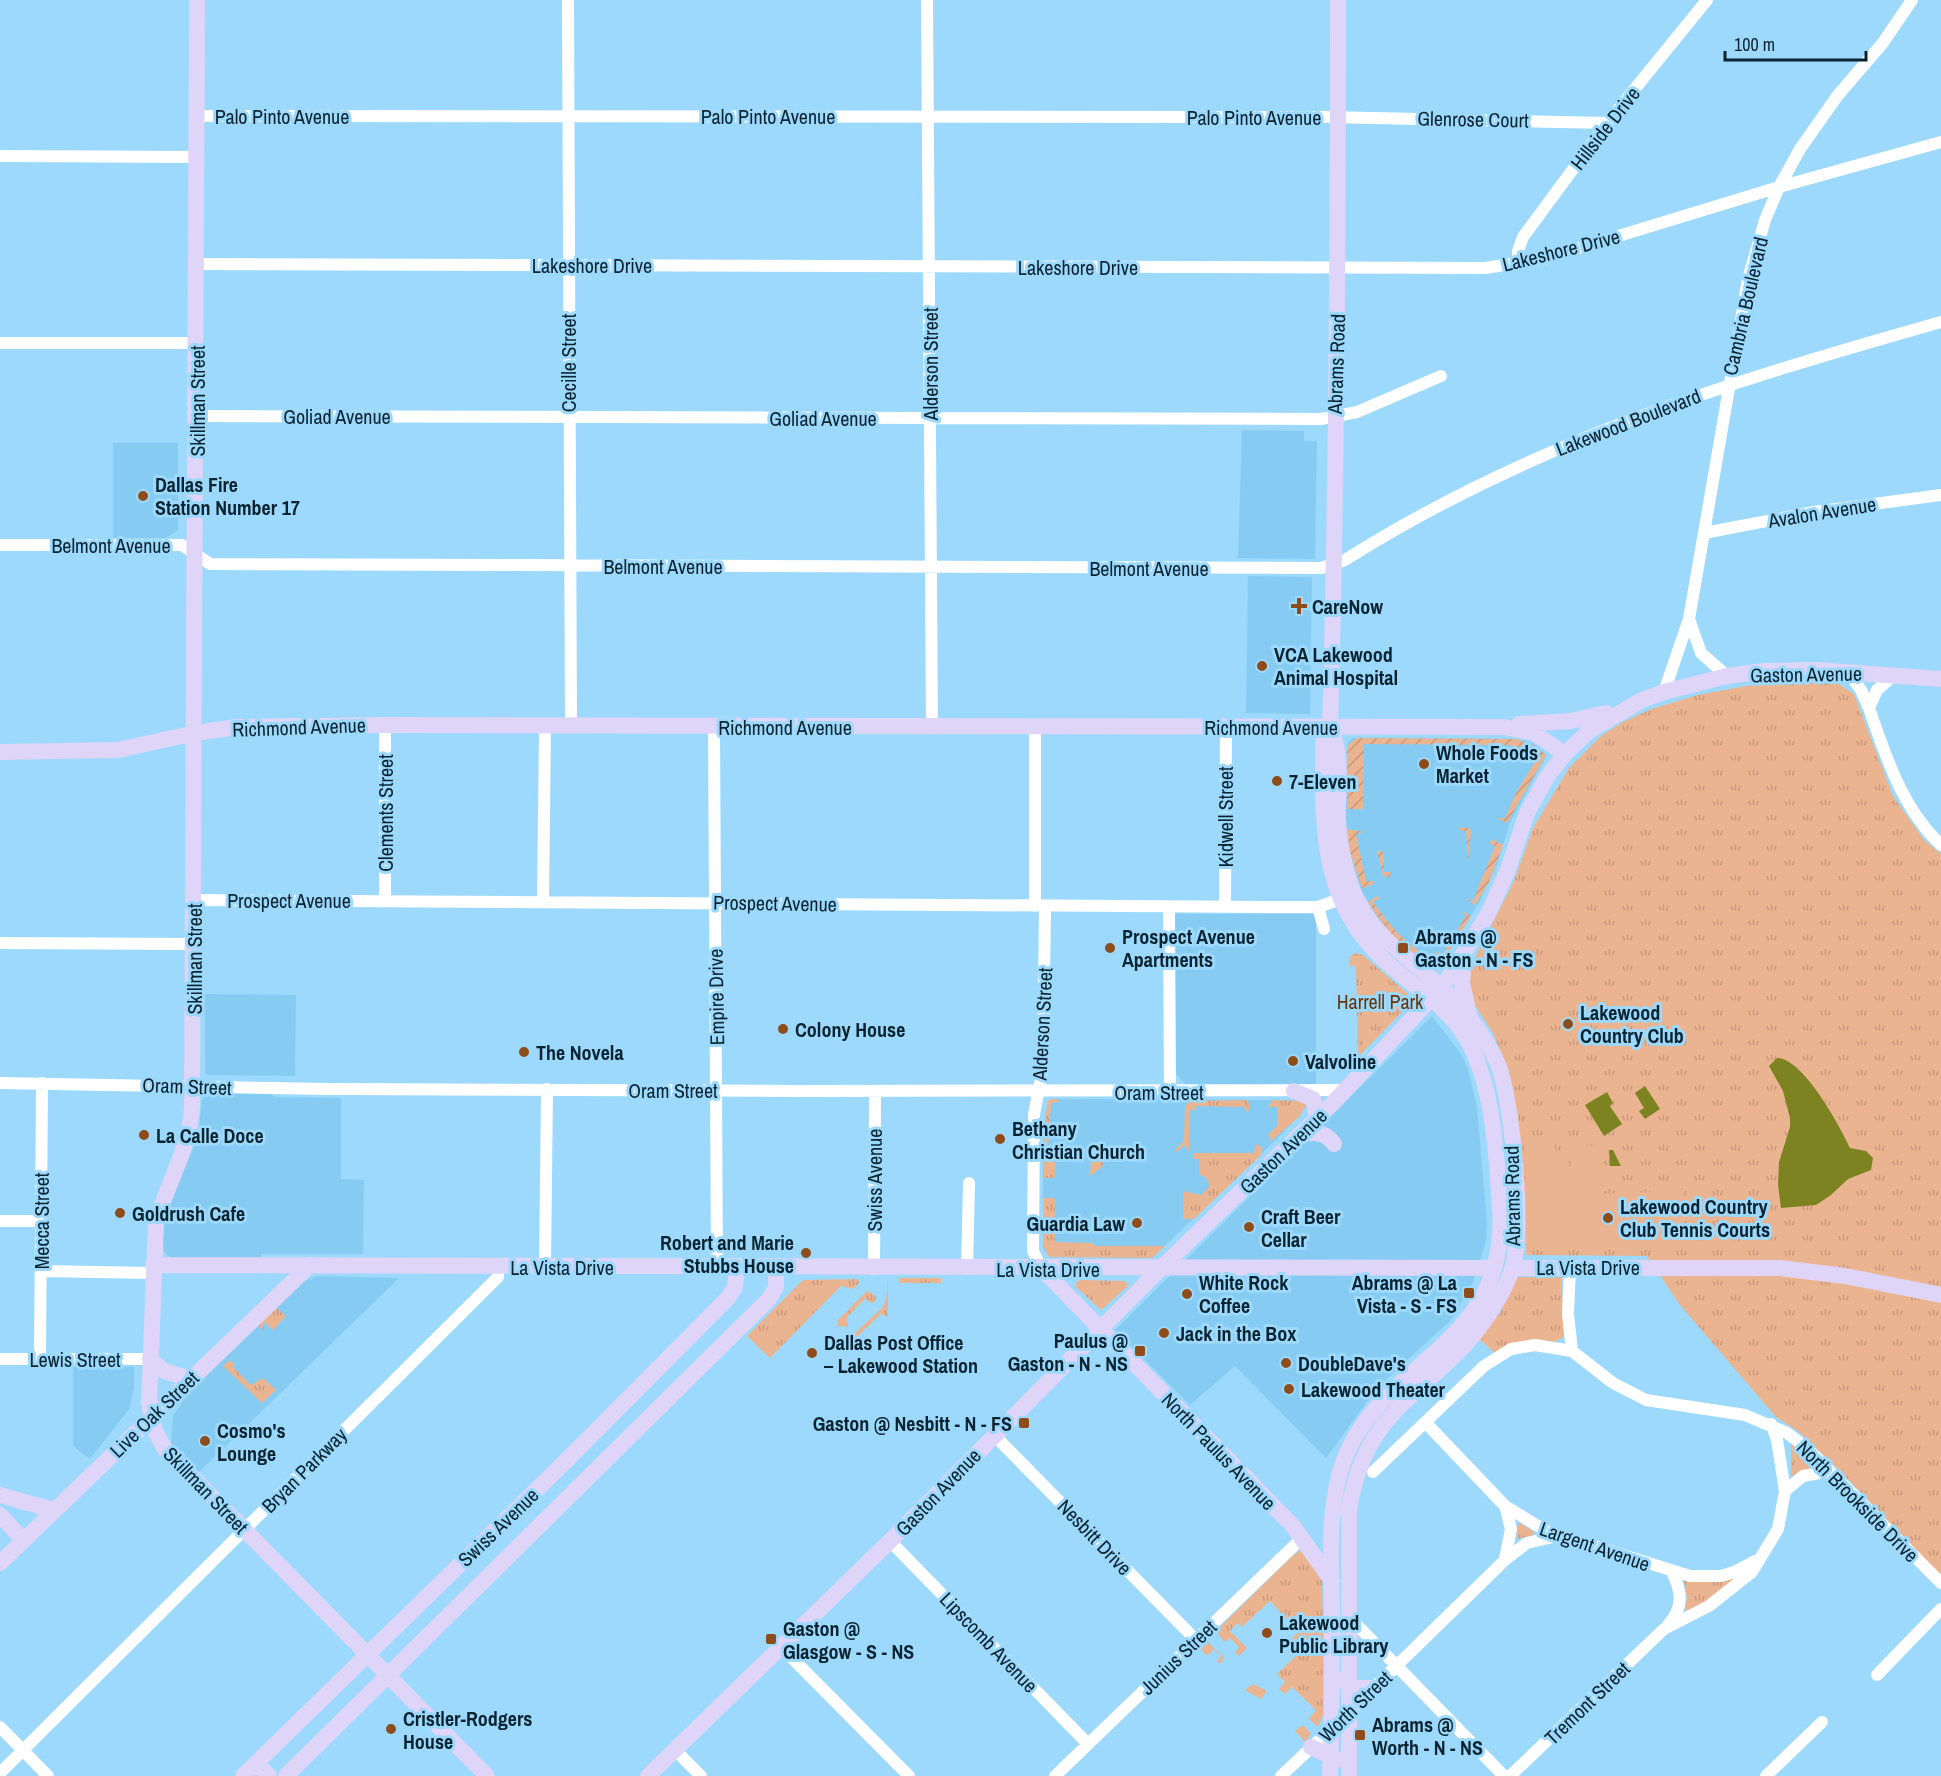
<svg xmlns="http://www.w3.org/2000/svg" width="1941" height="1776" viewBox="0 0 1941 1776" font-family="'Archivo Narrow',sans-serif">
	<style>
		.built { fill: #86ccf2 }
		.grass { fill: url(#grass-tufts) }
		.garden { fill: url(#garden-furrows) }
		.pitch { fill: #ebb491 }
		.water { fill: #7c8320 }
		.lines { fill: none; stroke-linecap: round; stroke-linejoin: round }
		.street { stroke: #fff; stroke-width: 12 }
		.secondary { stroke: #dfd5f8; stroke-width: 16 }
		.poi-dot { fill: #8e4c1a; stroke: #9cd9fc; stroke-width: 2 }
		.labels { text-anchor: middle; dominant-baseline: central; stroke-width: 6; stroke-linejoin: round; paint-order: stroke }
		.street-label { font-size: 20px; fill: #092330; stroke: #9cd9fc }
		.poi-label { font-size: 20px; font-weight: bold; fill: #092330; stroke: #9cd9fc; text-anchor: start }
		.park-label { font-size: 20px; fill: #69350c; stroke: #9cd9fc }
	</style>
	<defs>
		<pattern id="grass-tufts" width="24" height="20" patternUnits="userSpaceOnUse" patternTransform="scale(1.5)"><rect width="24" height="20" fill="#ebb491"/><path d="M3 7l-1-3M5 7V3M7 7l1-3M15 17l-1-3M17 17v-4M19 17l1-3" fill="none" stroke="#c89a7d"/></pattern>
		<pattern id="garden-furrows" width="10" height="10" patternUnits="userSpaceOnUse" patternTransform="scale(1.5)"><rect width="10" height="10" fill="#ebb491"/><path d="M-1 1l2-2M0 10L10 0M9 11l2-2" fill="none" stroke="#c89a7d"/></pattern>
	</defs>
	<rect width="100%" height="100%" fill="#9cd9fc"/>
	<path class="built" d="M1242 430 1304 431V441H1317L1315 559 1238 558Z
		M113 443H178V530L166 538H113Z
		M1248 576 1312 577 1310 714 1246 713Z
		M1352 738 1516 739 1533 743 1547 755 1510 822 1497 865 1479 903 1437 967 1431 968 1383 927 1359 886 1345 829 1347 744Z
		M1175 914H1316V1086H1187L1175 1073Z
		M205 994 296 995 295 1076 208 1075 205 1073Z
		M1432 1016 1461 1054 1468 1069 1477 1107 1487 1223 1486 1241 1473 1282 1451 1320 1377 1388 1326 1458 1235 1366 1190 1405 1115 1330Z
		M209 1092H265L276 1097 341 1098V1179L364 1180 363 1254H261V1259L174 1258 168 1256 164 1251 162 1239 166 1213 198 1137 202 1099Z
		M1053 1099 1302 1100 1308 1105 1284 1132 1152 1258 1048 1256 1043 1248V1126L1048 1101Z
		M318 1276 399 1278 197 1474 171 1443 173 1416 188 1394 304 1281Z
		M73 1367H134V1388L129 1409 90 1459 73 1446Z"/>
	<path class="grass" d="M1810 682 1839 684 1854 694 1893 796 1924 840 1941 854V1576L1839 1470 1799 1432 1776 1417 1680 1305 1647 1256 1526 1255 1525 1199 1509 1072 1493 1033 1470 998 1469 969 1514 881 1533 828 1569 768 1601 736 1623 722 1651 709 1698 695 1746 686Z
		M1355 953 1363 955 1407 993 1409 1000 1406 1008 1358 1057 1356 967 1352 965 1349 969 1350 957Z
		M1051 1099H1058L1059 1102 1051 1103 1047 1162H1055V1178H1044V1126L1048 1101Z
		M1273 1100 1306 1101V1106L1299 1117 1271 1141 1268 1135 1277 1126V1107H1268Z
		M1190 1101 1248 1100 1250 1109 1247 1112 1244 1107 1196 1106V1110H1190L1189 1151 1184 1145 1177 1152 1175 1150 1184 1141 1185 1106Z
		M1256 1144 1261 1147 1262 1154 1194 1219H1183V1191L1201 1195 1209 1187 1208 1179 1199 1174V1159H1194V1153H1254Z
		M1098 1155 1106 1156 1102 1167 1090 1176 1091 1162H1098Z
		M1043 1198H1055V1242L1093 1243 1095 1246H1165L1152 1258 1049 1257 1043 1246Z
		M1517 1277H1561L1565 1335C1553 1350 1513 1340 1495 1353L1478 1338 1500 1313Z
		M888 1278V1317L881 1314 843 1350 840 1347 883 1307 886 1299Z
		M899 1278H941V1283H899Z
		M858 1279 859 1283 853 1289 841 1286 770 1358 747 1336 803 1280Z
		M1080 1280 1124 1281 1129 1285 1101 1310 1076 1287V1283Z
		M867 1291 876 1296 875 1301 872 1303 865 1299 847 1317 848 1327 838 1326 837 1321Z
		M275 1307 286 1316 273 1330 264 1322 263 1330 258 1325Z
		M230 1360 235 1365 233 1367 251 1385 263 1378 276 1390 262 1403 223 1366Z
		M1791 1439 1818 1467 1817 1468 1791 1476Z
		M1520 1523 1533 1531V1535L1517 1539 1516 1528Z
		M1301 1550 1322 1577 1324 1713 1318 1727 1309 1719 1316 1710 1292 1687 1285 1694 1279 1689 1285 1682 1277 1674 1300 1652 1289 1641 1299 1632 1270 1601 1242 1627 1238 1623 1230 1631 1247 1648 1239 1656 1235 1652 1239 1647 1230 1638 1224 1642 1216 1631 1291 1557Z
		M1738 1577 1720 1593 1685 1614 1687 1597 1684 1581Z
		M1205 1640 1224 1657 1220 1664 1217 1661 1221 1656 1214 1649 1207 1656 1198 1646Z
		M1253 1684 1267 1691 1261 1699 1245 1690Z
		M1303 1725 1311 1734 1305 1742 1295 1731Z"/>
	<path class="garden" d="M1357 738 1516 739 1533 745 1546 755 1507 823 1497 818H1505L1517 791 1535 762 1534 752 1509 745 1364 744 1363 809H1347V746Z
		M1461 827 1469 828 1471 832 1468 861 1466 831 1459 830Z
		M1347 829 1364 832 1356 834 1366 881H1374L1372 885 1362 888 1349 849Z
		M1492 839 1503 845 1489 882 1475 905 1466 898 1473 901 1495 846 1490 844Z
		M1377 851 1384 852V872H1392L1388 878 1383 875Z
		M1378 896 1380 898 1373 902C1388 923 1408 948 1432 958L1437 952 1443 954 1466 916 1461 911 1471 916 1440 966 1435 968C1411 961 1381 923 1368 902Z"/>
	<path class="pitch" d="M1555 1145 1557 1176 1571 1175 1570 1147 1598 1146 1600 1194 1683 1190 1685 1243 1533 1250 1528 1146Z"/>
	<path class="water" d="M1777 1058C1803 1058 1840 1126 1850 1148L1866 1151 1873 1158 1871 1170 1848 1179 1831 1195 1816 1205 1781 1208 1778 1185 1779 1162 1790 1127V1118L1783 1091 1769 1066Z
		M1645 1086 1660 1109 1645 1119 1639 1111 1644 1108 1635 1093Z
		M1607 1092 1613 1103 1610 1106 1622 1124 1604 1136 1585 1105Z
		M1609 1150H1613L1621 1166H1610Z"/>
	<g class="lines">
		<path class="street" d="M568 0 571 726
			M927 0 932 727
			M197 116 1325 117 1607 123
			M0 156 197 157
			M197 264 1485 268 1543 259 1779 187 1941 142
			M1519 264 1518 251 1523 237 1607 123 1707 0
			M0 343H197
			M197 416 1321 419 1357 412 1441 376
			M1704 533 1814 512 1941 495
			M0 545H182L210 564 1321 568 1345 560C1533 441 1729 382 1941 322
			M1847 671 1861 690 1869 708 1877 690 1894 675
			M1727 676 1701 653 1689 619 1748 279 1765 220 1779 187 1800 149 1838 95 1882 44 1912 0
			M1664 692 1689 619
			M1869 708C1886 757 1902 808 1941 845
			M714 726 717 1268
			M1035 728V906
			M194 900 1267 907H1318L1349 896
			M385 901V725
			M543 902 545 726
			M1169 907 1170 1092
			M1225 907 1226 728
			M1318 907 1324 929
			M0 943 194 944
			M0 1083 329 1089 795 1091 1345 1090
			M0 1221H41
			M545 1267 547 1089
			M1570 1267 1568 1314 1572 1351
			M1041 1268 1033 1251 1034 1114 1043 1069 1045 906
			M874 1269 875 1092
			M967 1269 969 1183
			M41 1271 153 1273
			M0 1359H150
			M40 1359 42 1083
			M1426 1423 1505 1506 1546 1531 1690 1576H1721L1734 1572 1755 1561
			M994 1435 1196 1640
			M1373 1472 1484 1366 1511 1349 1535 1345 1572 1351 1613 1383 1646 1400 1745 1415 1787 1433 1808 1449 1941 1583
			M1785 1491 1803 1476 1830 1471
			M1505 1506 1511 1529 1505 1559
			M890 1541 1088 1744
			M1349 1617 1504 1776
			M1668 1625C1684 1607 1682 1592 1672 1572
			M781 1647 909 1776
			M1877 1675 1941 1609
			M1347 1714 1505 1560 1527 1543 1557 1536
			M0 1727 48 1776
			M675 1750 701 1776
			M0 1773 498 1277V1267
			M1055 1776 1301 1539
			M1281 1776 1334 1726
			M1510 1776 1664 1629 1709 1606 1752 1572 1778 1529 1785 1491 1777 1440 1771 1424
			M1766 1776 1822 1722"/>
		<path class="secondary" d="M197 0 192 1106C190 1149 167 1183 156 1223L149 1403 155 1431 165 1449 487 1776
			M1519 724 1571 721 1606 713
			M1330 728C1344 757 1337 790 1338 821 1340 848 1346 876 1357 900 1380 947 1427 968 1460 1006 1476 1025 1490 1044 1499 1067 1513 1106 1524 1230 1512 1269 1508 1282 1501 1295 1494 1306 1445 1389 1364 1399 1349 1511V1776
			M0 752 118 750 195 733 237 727 385 725 1504 727 1534 733 1565 754
			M1464 956 1462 983 1469 1014
			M1294 1091 1313 1099 1317 1117
			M1299 1135C1313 1132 1326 1131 1334 1144
			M153 1265 1494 1268
			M1041 1268 1293 1526 1332 1581
			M1512 1268H1780L1845 1276 1941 1295
			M150 1359 164 1371 191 1379
			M0 1495 53 1510
			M0 1515 23 1540
			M0 1563 310 1265
			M1341 1680 1356 1688H1374
			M1311 1747 1338 1760
			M256 1763 269 1776
			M243 1776 567 1460 728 1298 735 1287 737 1268
			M286 1776 769 1299 776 1287V1268
			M648 1776 890 1541 1160 1269 1333 1103 1422 1008 1447 980 1488 914 1507 872 1527 813 1547 777 1565 754 1589 731 1642 700 1664 692 1727 676 1765 671 1817 670 1941 679
			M1330 1776C1332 1722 1332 1668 1332 1614 1332 1564 1326 1508 1344 1460 1382 1359 1509 1346 1500 1209 1497 1157 1493 1080 1465 1036 1445 1004 1412 986 1385 961 1319 901 1323 825 1323 742L1330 728C1337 485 1338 243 1338 0"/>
	</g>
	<g class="poi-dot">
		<circle cx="143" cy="496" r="6"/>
		<path d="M1296 597h6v6h6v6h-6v6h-6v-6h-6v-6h6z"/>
		<circle cx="1262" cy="666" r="6"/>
		<circle cx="1424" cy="764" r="6"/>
		<circle cx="1277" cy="781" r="6"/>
		<circle cx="1110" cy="948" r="6"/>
		<rect x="1397" y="942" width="12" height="12" rx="3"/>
		<circle cx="1568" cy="1024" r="6"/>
		<circle cx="783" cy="1029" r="6"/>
		<circle cx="524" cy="1052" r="6"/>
		<circle cx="1293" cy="1061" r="6"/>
		<circle cx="144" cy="1135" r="6"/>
		<circle cx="1000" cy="1139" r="6"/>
		<circle cx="120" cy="1213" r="6"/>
		<circle cx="1608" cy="1218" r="6"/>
		<circle cx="1137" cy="1223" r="6"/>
		<circle cx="1249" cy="1227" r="6"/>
		<circle cx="806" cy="1253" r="6"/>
		<rect x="1463" y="1287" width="12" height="12" rx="3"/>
		<circle cx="1187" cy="1294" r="6"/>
		<circle cx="1164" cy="1333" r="6"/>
		<rect x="1134" y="1345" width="12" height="12" rx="3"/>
		<circle cx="812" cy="1353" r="6"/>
		<circle cx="1286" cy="1363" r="6"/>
		<circle cx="1289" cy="1389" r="6"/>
		<rect x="1018" y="1417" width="12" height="12" rx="3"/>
		<circle cx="205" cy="1441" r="6"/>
		<circle cx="1267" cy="1633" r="6"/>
		<rect x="765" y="1633" width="12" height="12" rx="3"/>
		<circle cx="391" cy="1729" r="6"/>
		<rect x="1354" y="1729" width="12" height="12" rx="3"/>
	</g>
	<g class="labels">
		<g class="street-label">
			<text x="282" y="116">Palo Pinto Avenue</text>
			<text x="768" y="116">Palo Pinto Avenue</text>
			<text x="1254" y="117">Palo Pinto Avenue</text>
			<text transform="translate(1473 119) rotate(1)">Glenrose Court</text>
			<text transform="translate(1605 128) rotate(-52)">Hillside Drive</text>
			<text transform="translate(1561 250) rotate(-14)">Lakeshore Drive</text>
			<text x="592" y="265">Lakeshore Drive</text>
			<text x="1078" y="267">Lakeshore Drive</text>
			<text transform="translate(1745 306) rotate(-77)">Cambria Boulevard</text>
			<text transform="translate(568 363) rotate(-90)">Cecille Street</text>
			<text transform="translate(930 364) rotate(-90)">Alderson Street</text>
			<text transform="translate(1336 364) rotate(-88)">Abrams Road</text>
			<text transform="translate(197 401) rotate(-90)">Skillman Street</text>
			<text x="337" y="416">Goliad Avenue</text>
			<text x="823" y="418">Goliad Avenue</text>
			<text transform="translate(1628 422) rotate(-21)">Lakewood Boulevard</text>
			<text transform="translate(1822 512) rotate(-9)">Avalon Avenue</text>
			<text x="111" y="545">Belmont Avenue</text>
			<text x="663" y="566">Belmont Avenue</text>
			<text x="1149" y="568">Belmont Avenue</text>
			<text transform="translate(1806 674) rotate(-1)">Gaston Avenue</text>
			<text transform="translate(299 727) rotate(-2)">Richmond Avenue</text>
			<text x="785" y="727">Richmond Avenue</text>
			<text x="1271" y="727">Richmond Avenue</text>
			<text transform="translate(385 813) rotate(-90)">Clements Street</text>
			<text transform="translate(1225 817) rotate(-90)">Kidwell Street</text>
			<text x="289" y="900">Prospect Avenue</text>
			<text transform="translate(775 903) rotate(1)">Prospect Avenue</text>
			<text transform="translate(194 959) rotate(-90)">Skillman Street</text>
			<text transform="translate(716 997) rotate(-91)">Empire Drive</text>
			<text transform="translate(1042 1024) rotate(-87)">Alderson Street</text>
			<text transform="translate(187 1086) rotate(2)">Oram Street</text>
			<text x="673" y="1090">Oram Street</text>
			<text x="1159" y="1092">Oram Street</text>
			<text transform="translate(1283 1151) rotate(-44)">Gaston Avenue</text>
			<text transform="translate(874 1180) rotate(-90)">Swiss Avenue</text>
			<text transform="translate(1512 1196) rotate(-91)">Abrams Road</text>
			<text transform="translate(41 1221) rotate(-90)">Mecca Street</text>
			<text x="562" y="1267">La Vista Drive</text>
			<text x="1588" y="1267">La Vista Drive</text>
			<text x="1048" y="1269">La Vista Drive</text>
			<text x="75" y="1359">Lewis Street</text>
			<text transform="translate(154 1414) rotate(-44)">Live Oak Street</text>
			<text transform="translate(1219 1451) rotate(46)">North Paulus Avenue</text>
			<text transform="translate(304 1470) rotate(-45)">Bryan Parkway</text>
			<text transform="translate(206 1490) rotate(46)">Skillman Street</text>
			<text transform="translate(938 1492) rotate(-46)">Gaston Avenue</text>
			<text transform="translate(1858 1501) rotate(45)">North Brookside Drive</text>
			<text transform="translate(498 1527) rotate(-44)">Swiss Avenue</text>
			<text transform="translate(1095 1537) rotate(46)">Nesbitt Drive</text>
			<text transform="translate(1595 1546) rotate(19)">Largent Avenue</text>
			<text transform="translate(989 1642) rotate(46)">Lipscomb Avenue</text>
			<text transform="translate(1178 1657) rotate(-44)">Junius Street</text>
			<text transform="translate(1587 1703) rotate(-44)">Tremont Street</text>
			<text transform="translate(1355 1706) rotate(-44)">Worth Street</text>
		</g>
		<g class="poi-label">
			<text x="155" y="484">Dallas Fire<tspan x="155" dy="23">Station Number 17</tspan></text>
			<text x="1312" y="606">CareNow</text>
			<text x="1274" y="654">VCA Lakewood<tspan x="1274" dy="23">Animal Hospital</tspan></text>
			<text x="1436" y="752">Whole Foods<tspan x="1436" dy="23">Market</tspan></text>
			<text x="1289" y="781">7-Eleven</text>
			<text x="1122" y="936">Prospect Avenue<tspan x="1122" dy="23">Apartments</tspan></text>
			<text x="1415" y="936">Abrams @<tspan x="1415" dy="23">Gaston - N - FS</tspan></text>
			<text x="1580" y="1012">Lakewood<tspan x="1580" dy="23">Country Club</tspan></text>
			<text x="795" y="1029">Colony House</text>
			<text x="536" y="1052">The Novela</text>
			<text x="1305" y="1061">Valvoline</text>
			<text x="1012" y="1128">Bethany<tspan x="1012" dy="23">Christian Church</tspan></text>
			<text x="156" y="1135">La Calle Doce</text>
			<text x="1620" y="1206">Lakewood Country<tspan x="1620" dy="23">Club Tennis Courts</tspan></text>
			<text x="132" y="1213">Goldrush Cafe</text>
			<text x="1261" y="1216">Craft Beer<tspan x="1261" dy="23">Cellar</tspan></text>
			<text x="1125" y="1223" text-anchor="end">Guardia Law</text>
			<text x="794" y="1242" text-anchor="end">Robert and Marie<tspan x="794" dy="23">Stubbs House</tspan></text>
			<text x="1199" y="1282">White Rock<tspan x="1199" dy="23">Coffee</tspan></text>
			<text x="1457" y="1282" text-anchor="end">Abrams @ La<tspan x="1457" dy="23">Vista - S - FS</tspan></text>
			<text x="1176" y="1333">Jack in the Box</text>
			<text x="1128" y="1340" text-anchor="end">Paulus @<tspan x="1128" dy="23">Gaston - N - NS</tspan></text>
			<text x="824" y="1342">Dallas Post Office<tspan x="824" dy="23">– Lakewood Station</tspan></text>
			<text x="1298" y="1363">DoubleDave's</text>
			<text x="1301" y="1389">Lakewood Theater</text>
			<text x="1012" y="1423" text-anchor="end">Gaston @ Nesbitt - N - FS</text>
			<text x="217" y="1430">Cosmo's<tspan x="217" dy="23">Lounge</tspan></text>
			<text x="1279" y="1622">Lakewood<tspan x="1279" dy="23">Public Library</tspan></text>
			<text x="783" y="1628">Gaston @<tspan x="783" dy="23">Glasgow - S - NS</tspan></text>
			<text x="403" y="1718">Cristler-Rodgers<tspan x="403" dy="23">House</tspan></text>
			<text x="1372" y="1724">Abrams @<tspan x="1372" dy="23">Worth - N - NS</tspan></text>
		</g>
		<g class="park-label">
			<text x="1380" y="1001">Harrell Park</text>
		</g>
	</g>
	<path d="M1725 51v9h141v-9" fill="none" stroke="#092330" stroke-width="3"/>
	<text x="1734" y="51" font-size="18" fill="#092330" stroke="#9cd9fc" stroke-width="4.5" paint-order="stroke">100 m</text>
</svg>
